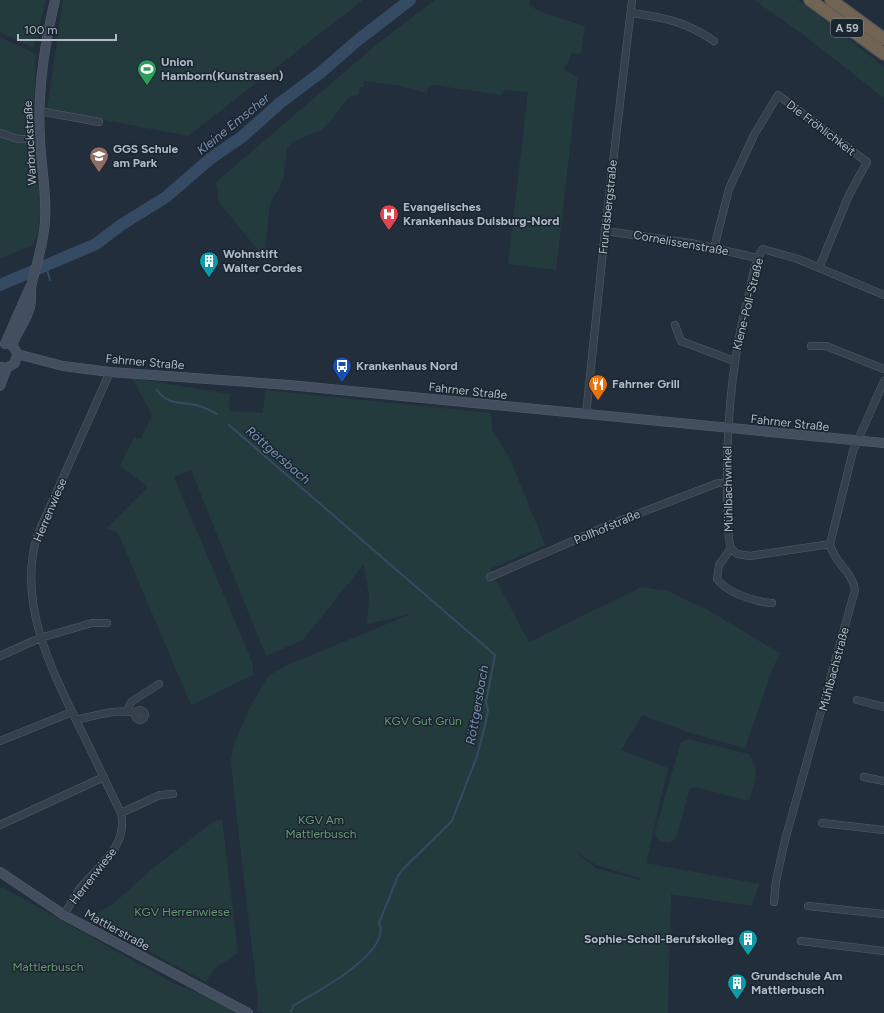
<svg xmlns="http://www.w3.org/2000/svg" width="884" height="1013" viewBox="0 0 884 1013" font-family="Figtree,sans-serif">
	<style>
		.green { fill: #243b3d; fill-rule: evenodd }
		.lines { fill: none; stroke-linecap: round; stroke-linejoin: round }
		.stream { stroke: #354a63; stroke-width: 2 }
		.river { stroke: #354a63; stroke-width: 12 }
		.street-casing { stroke: #545d69; stroke-width: 8 }
		.secondary-casing { stroke: #545d69; stroke-width: 10 }
		.highway-casing { stroke: #414a56; stroke-width: 14 }
		.street { stroke: #36404c; stroke-width: 7 }
		.secondary { stroke: #434f5f; stroke-width: 9 }
		.highway { stroke: #726452; stroke-width: 12 }
		.labels { text-anchor: middle; dominant-baseline: central; stroke-width: 3; stroke-linejoin: round; paint-order: stroke }
		.shield { fill: #1b2530; stroke: #848d9a; stroke-width: 1 }
		.shield-label { font-size: 11px; font-weight: bold; fill: #b1bac7 }
		.poi-label { font-size: 12px; font-weight: bold; fill: #b1bac7; stroke: #1b2530; text-anchor: start }
		.street-label { font-size: 12px; fill: #b1bac7; stroke: #1b2530 }
		.park-label { font-size: 12px; fill: #679971; stroke: #1b2530 }
		.water-label { font-size: 13px; font-style: italic; fill: #7892b1; stroke: #1b2530 }
	</style>
	<rect width="100%" height="100%" fill="#222e3c"/>
	<path class="green" d="M0 0H46L34 48 0 32Z
		M63 0H363L188 136 47 109Z
		M435 0H530V6L541 12 585 26 581 54 572 53 564 70 578 77 556 270 508 264 528 92 504 90 501 95 433 85 428 88 427 93 400 86 364 81 363 87H360L359 95 349 97 329 123 321 130 292 142 287 149 283 180 270 204 264 258 219 202 216 182 382 40Z
		M754 0H798L884 67V98L805 36Z
		M0 37 36 54 32 146 41 203 38 234 34 244 0 259Z
		M132 378 230 394 229 411 263 413 265 390 491 413 492 430 510 459 545 545 490 569 529 642 642 587 668 591 710 611 781 654 774 665 745 748 693 734 642 715 621 750 668 768 646 863 759 884 752 906 671 894 668 1013H264L257 1011 258 1000 234 793 231 759 234 744 249 709 269 675 290 664 411 614 367 624 369 596 364 564 303 640 266 656 191 470 174 477 253 664V675L191 705 118 533 107 528 148 487 120 466 134 438 141 439 152 415ZM574 850 596 865 640 878V880L596 868Z
		M688 739 748 754C762 767 753 786 749 801L696 787 690 789 676 837 673 841 668 843C660 841 655 840 655 831L681 742Z
		M222 819 238 953 215 968 206 982 89 919 113 904 152 869 214 821Z
		M0 886 173 983 226 1004 244 1013H0Z"/>
	<g class="lines">
		<path class="stream" d="M46 266 50 280
			M157 390C167 405 181 402 196 405 204 407 210 410 217 414
			M229 425 495 655 486 702 488 711 485 725 477 756 452 821 403 869 398 876 379 923C392 953 315 993 294 1005L291 1011"/>
		<path class="river" d="M0 285 96 244 121 225 166 197 210 159 243 136 280 103 320 73 358 40 410 0"/>
		<g class="street-casing">
			<path id="street" d="M631 13C663 17 687 22 714 41
				M39 111 99 122
				M0 133 18 139H40
				M605 231 691 243 757 258
				M714 248 729 189 754 135 778 95 867 162 849 195 819 268
				M675 325 681 341 734 361
				M811 346H826L884 369
				M586 415 605 231 632 0
				M830 544 750 556 737 554 731 548C726 531 728 511 727 493 726 424 732 356 750 289 753 275 755 261 763 249L798 259 884 295
				M731 548 719 565 717 579C727 593 756 602 772 603
				M490 577 614 523 718 483H727
				M0 656 40 638 92 623H107
				M857 700 884 707
				M135 715a5 5 0 1 1 10 0a5 5 0 1 1-10 0Z
				M127 711 131 702 159 684
				M76 720C94 716 117 708 135 713
				M0 741 72 712
				M864 777 884 781
				M121 813 160 795 173 794
				M822 823 884 830
				M0 825 104 777
				M774 902 776 881 785 840 855 590C853 572 833 562 830 544L853 451 884 381
				M808 906 884 914
				M64 915C70 905 75 894 82 886 101 864 128 845 121 813 106 783 92 752 77 722 49 665 18 601 37 536L110 372
				M801 941 884 951"/>
		</g>
		<g class="secondary-casing">
			<path id="secondary" d="M5 344 30 287
				M12 346C16 332 27 321 30 307 32 300 30 291 32 283 37 262 44 242 45 221 47 193 41 166 40 139 37 91 44 46 55 0
				M17 354 63 366 110 372 289 385 884 443
				M0 367 7 368 15 363 17 354 15 349
				M0 386 7 368
				M0 872 64 915 248 1013"/>
		</g>
		<g class="highway-casing">
			<path id="highway" d="M810 0 884 54
				M831 0 884 39"/>
		</g>
		<use href="#street" class="street"/>
		<use href="#secondary" class="secondary"/>
		<use href="#highway" class="highway"/>
	</g>
	<defs>
		<g id="stadium-pin" transform="scale(1)"><path d="M0 17L-7.5 6A9.5 9.5 0 1 1 7.5 6Z" fill="#2e9e5b" stroke="#1b2530"/><path d="M0-5a6.5 5 0 1 0 0 10a6.5 5 0 1 0 0-10ZM-3.5-1.8h7v3.6h-7Z" fill="#fff"/></g>
		<g id="school-pin" transform="scale(1)"><path d="M0 17L-7.5 6A9.5 9.5 0 1 1 7.5 6Z" fill="#8d6e63" stroke="#1b2530"/><path d="M0-5L7-2L0 1L-7-2ZM-4 1L0 2.5L4 1V4Q0 6-4 4Z" fill="#fff"/></g>
		<g id="hospital-pin" transform="scale(1)"><path d="M0 17L-7.5 6A9.5 9.5 0 1 1 7.5 6Z" fill="#e0444e" stroke="#1b2530"/><path d="M-5-5h3v3.5h4V-5h3V5h-3V1.5h-4V5h-3Z" fill="#fff"/></g>
		<g id="building-pin" transform="scale(1)"><path d="M0 17L-7.5 6A9.5 9.5 0 1 1 7.5 6Z" fill="#0f9aa8" stroke="#1b2530"/><path d="M-4-6H4V6H1V3H-1V6H-4ZM-2.5-4.3h1.7v1.8h-1.7ZM.8-4.3h1.7v1.8H.8ZM-2.5-1h1.7V.8h-1.7ZM.8-1h1.7V.8H.8Z" fill="#fff"/></g>
		<g id="bus-pin" transform="scale(1)"><path d="M0 17L-7.5 6A9.5 9.5 0 1 1 7.5 6Z" fill="#1a4fb4" stroke="#1b2530"/><path d="M-5-6H5V4H4V6H2V4H-2V6H-4V4H-5ZM-3.5-4V0h7V-4ZM-3.5 1.2v1.5H-2V1.2ZM2 1.2v1.5H3.5V1.2Z" fill="#fff"/></g>
		<g id="restaurant-pin" transform="scale(1)"><path d="M0 17L-7.5 6A9.5 9.5 0 1 1 7.5 6Z" fill="#e8710a" stroke="#1b2530"/><path d="M-5-6h1v4h1v-4h1v4h1v-4h1v5L-1.5 .5V6h-2V.5L-5-1ZM5-6V6H3V1.5H1.5Q1.5-4 5-6Z" fill="#fff"/></g>
	</defs>
	<g fill-rule="evenodd">
		<use href="#stadium-pin" x="147" y="69"/>
		<use href="#school-pin" x="99" y="156"/>
		<use href="#hospital-pin" x="389" y="214"/>
		<use href="#building-pin" x="209" y="261"/>
		<use href="#bus-pin" x="342" y="366"/>
		<use href="#restaurant-pin" x="598" y="384"/>
		<use href="#building-pin" x="748" y="939"/>
		<use href="#building-pin" x="737" y="983"/>
	</g>
	<g class="labels">
		<rect class="shield" x="831" y="19" width="32" height="18" rx="3"/>
		<g class="shield-label">
			<text x="847" y="28">A 59</text>
		</g>
		<g class="poi-label">
			<text x="161" y="62">Union<tspan x="161" dy="14">Hamborn(Kunstrasen)</tspan></text>
			<text x="113" y="149">GGS Schule<tspan x="113" dy="14">am Park</tspan></text>
			<text x="403" y="207">Evangelisches<tspan x="403" dy="14">Krankenhaus Duisburg-Nord</tspan></text>
			<text x="223" y="254">Wohnstift<tspan x="223" dy="14">Walter Cordes</tspan></text>
			<text x="356" y="366">Krankenhaus Nord</text>
			<text x="612" y="384">Fahrner Grill</text>
			<text x="734" y="939" text-anchor="end">Sophie-Scholl-Berufskolleg</text>
			<text x="751" y="976">Grundschule Am<tspan x="751" dy="14">Mattlerbusch</tspan></text>
		</g>
		<g class="street-label">
			<text transform="translate(821 128) rotate(37)">Die Fröhlichkeit</text>
			<text transform="translate(30 143) rotate(-93)">Warbruckstraße</text>
			<text transform="translate(608 207) rotate(-84)">Frundsbergstraße</text>
			<text transform="translate(681 243) rotate(10)">Cornelissenstraße</text>
			<text transform="translate(748 304) rotate(-76)">Klene-Poll-Straße</text>
			<text transform="translate(145 362) rotate(5)">Fahrner Straße</text>
			<text transform="translate(468 391) rotate(6)">Fahrner Straße</text>
			<text transform="translate(790 423) rotate(6)">Fahrner Straße</text>
			<text transform="translate(728 489) rotate(-91)">Mühlbachwinkel</text>
			<text transform="translate(50 510) rotate(-67)">Herrenwiese</text>
			<text transform="translate(607 527) rotate(-23)">Pollhofstraße</text>
			<text transform="translate(834 669) rotate(-75)">Mühlbachstraße</text>
			<text transform="translate(93 876) rotate(-52)">Herrenwiese</text>
			<text transform="translate(117 930) rotate(29)">Mattlerstraße</text>
		</g>
		<g class="park-label">
			<text x="423" y="721">KGV Gut Grün</text>
			<text x="321" y="820">KGV Am<tspan x="321" dy="14">Mattlerbusch</tspan></text>
			<text x="182" y="912">KGV Herrenwiese</text>
			<text x="48" y="967">Mattlerbusch</text>
		</g>
		<g class="water-label">
			<text transform="translate(233 124) rotate(-39)">Kleine Emscher</text>
			<text transform="translate(278 455) rotate(41)">Röttgersbach</text>
			<text transform="translate(477 705) rotate(-80)">Röttgersbach</text>
		</g>
	</g>
	<path d="M18 34v6h98v-6" fill="none" stroke="#b1bac7" stroke-width="2"/>
	<text x="24" y="34" font-size="12" fill="#b1bac7" stroke="#1b2530" stroke-width="3" paint-order="stroke">100 m</text>
</svg>
